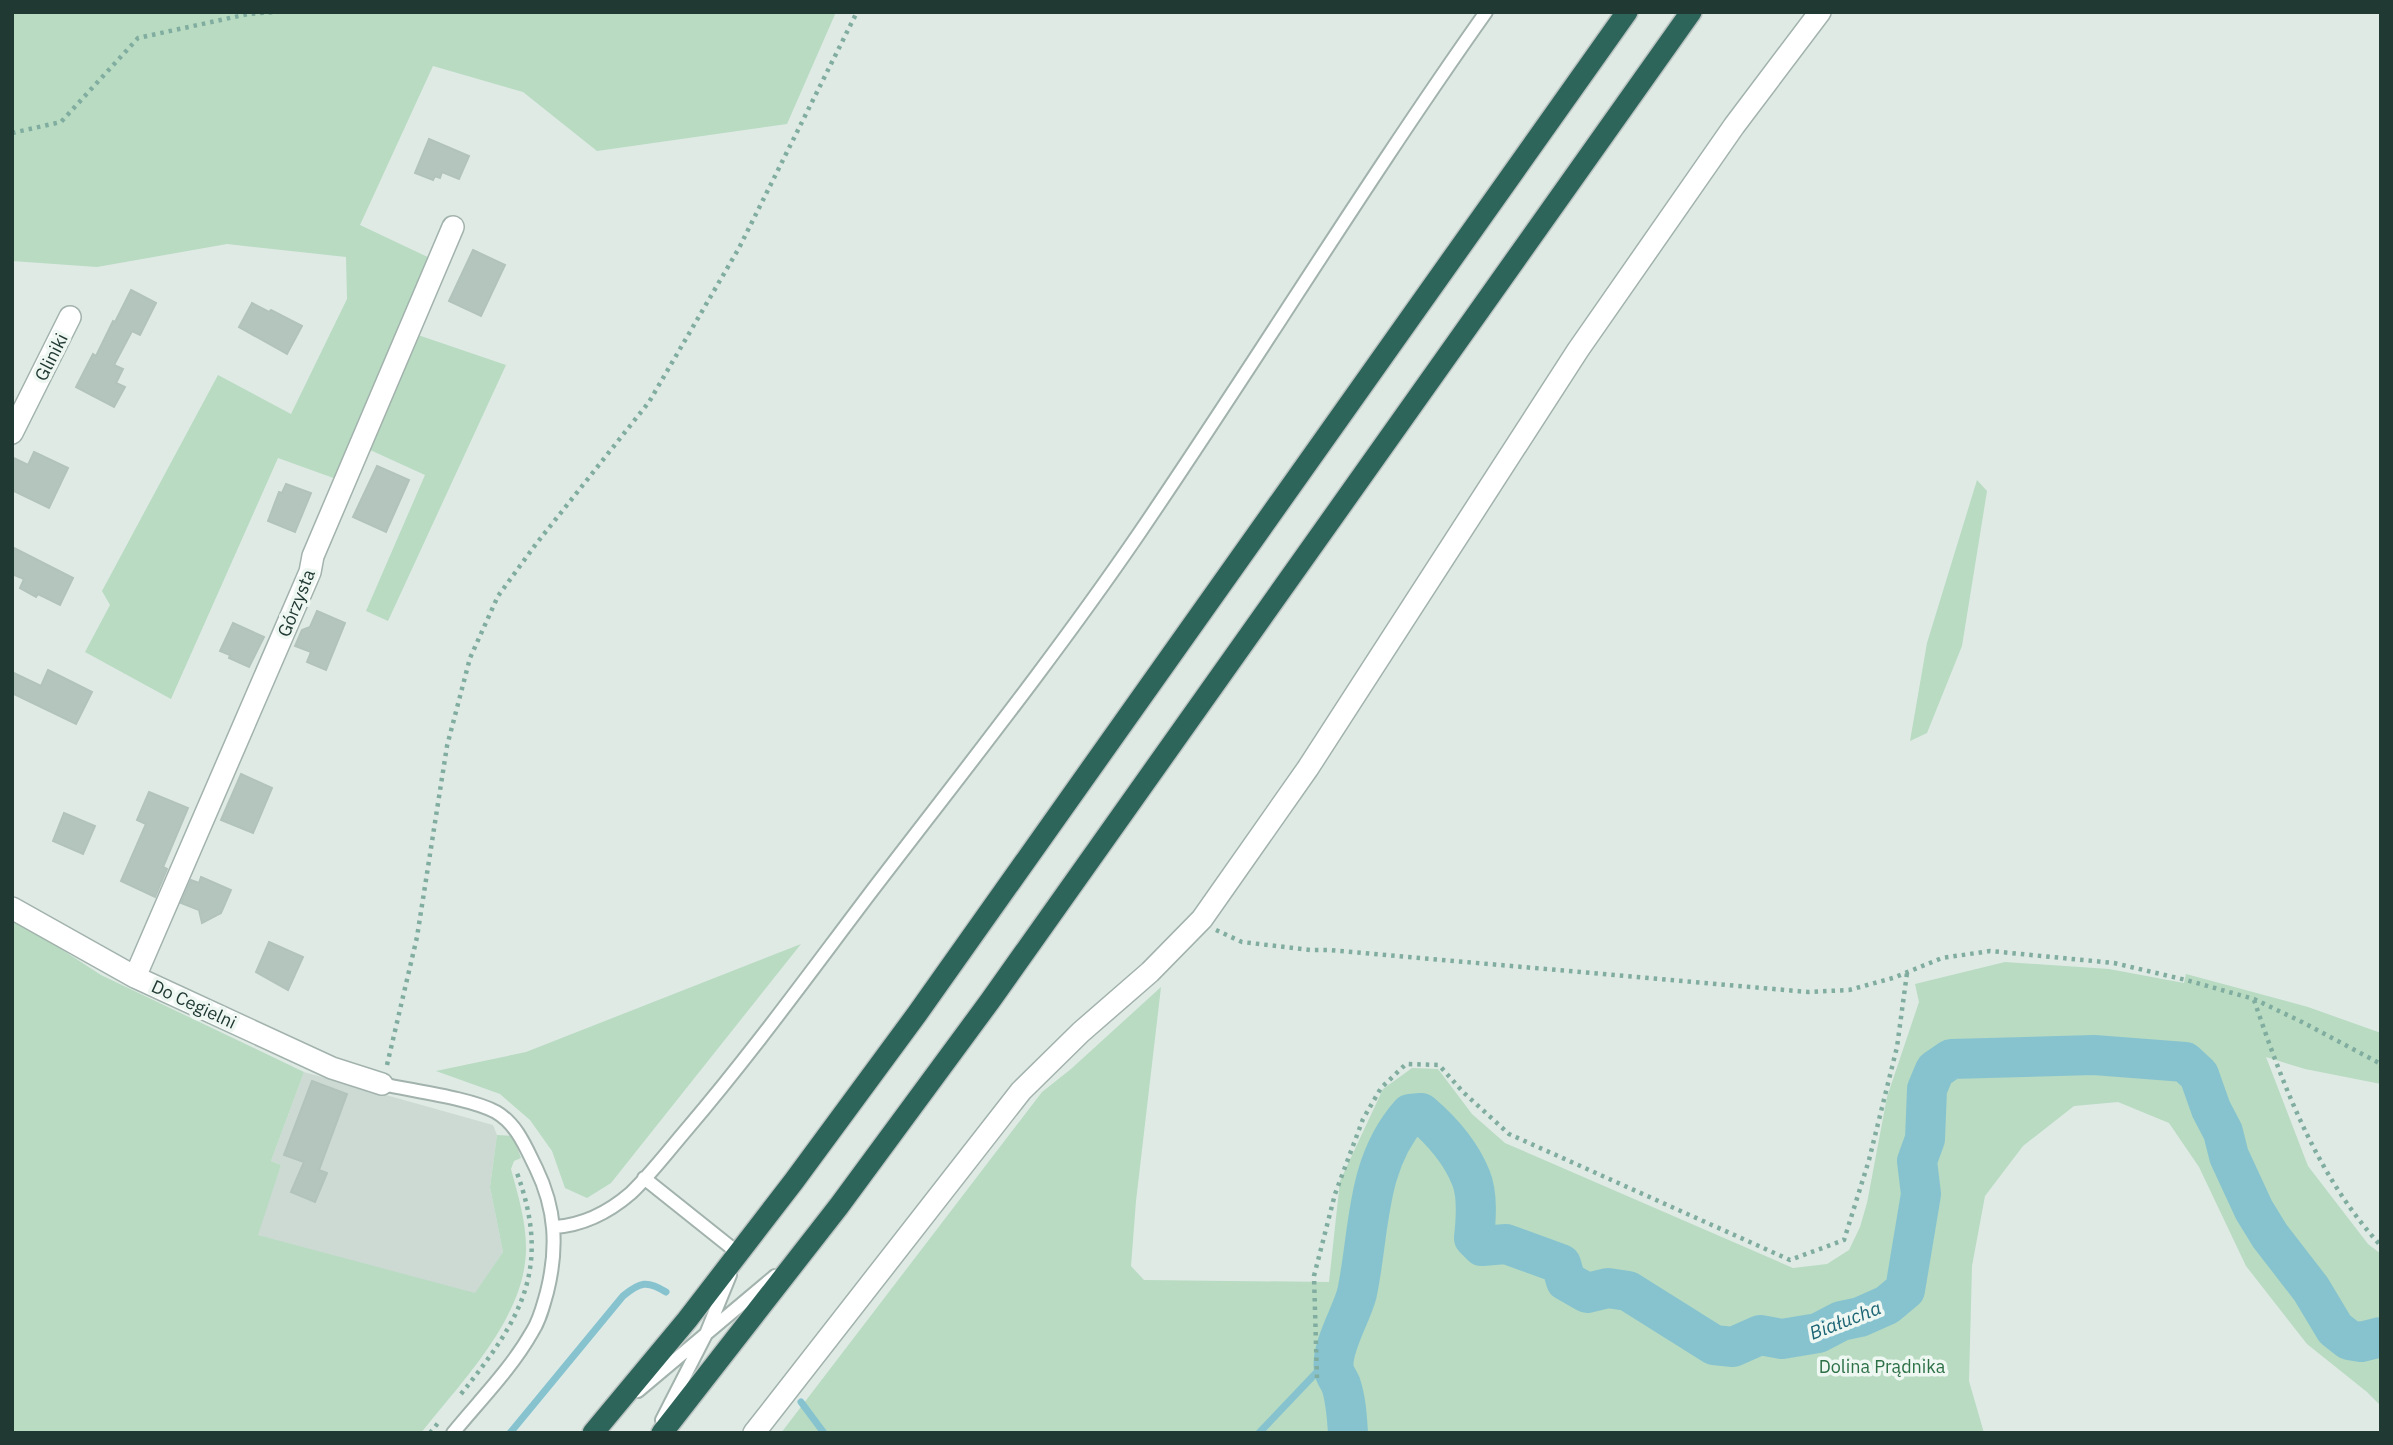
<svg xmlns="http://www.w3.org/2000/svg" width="2393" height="1445" viewBox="0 0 2393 1445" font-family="'IBM Plex Sans',sans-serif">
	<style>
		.built { fill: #cddad4 }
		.green { fill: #b8dbc2 }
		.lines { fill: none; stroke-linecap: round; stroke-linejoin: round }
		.stream { stroke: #87c3cf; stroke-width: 7 }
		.river { stroke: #87c3cf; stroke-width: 40 }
		.building { fill: #b4c5be; stroke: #b2c3bc; stroke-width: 2 }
		.lane-casing { stroke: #a2b2ac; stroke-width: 16 }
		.street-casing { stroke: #a2b2ac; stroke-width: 24 }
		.highway-casing { stroke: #bcc4c2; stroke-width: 24 }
		.path { stroke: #80ad9f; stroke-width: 4.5; stroke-dasharray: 3.5 5; stroke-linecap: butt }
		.lane { stroke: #fff; stroke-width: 12 }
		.street { stroke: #fff; stroke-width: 21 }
		.highway { stroke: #2d655a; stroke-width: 21 }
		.labels { text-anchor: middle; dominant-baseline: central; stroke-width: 7; stroke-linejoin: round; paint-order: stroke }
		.street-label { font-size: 18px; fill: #203a33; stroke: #eff7f3 }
		.park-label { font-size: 18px; fill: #2c7046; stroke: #eff7f3 }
		.water-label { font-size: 19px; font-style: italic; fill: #1c6574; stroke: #eff7f3 }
	</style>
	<rect width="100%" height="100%" fill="#dfeae5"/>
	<path class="built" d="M304 1072 493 1125 497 1135 490 1187 503 1252 475 1294 257 1235 281 1165 271 1161Z"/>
	<path class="green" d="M12 12H836L787 124 597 151 523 92 433 66 360 225 434 260 339 480 278 458 171 699 85 652 110 605 102 591 218 375 291 414 347 299 346 257 227 244 97 267 12 261Z
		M415 334 506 365 388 621 366 611 425 475 368 449Z
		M1977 480 1987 491 1962 646 1927 733 1910 741 1927 643Z
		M12 917 101 975 304 1072 271 1161 281 1165 258 1235 475 1293 503 1252 490 1187 497 1135 513 1136 521 1158 514 1161 511 1169C518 1195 526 1221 526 1248 526 1317 462 1381 421 1433H12Z
		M801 944 611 1183 587 1198 565 1188 552 1151 530 1120 500 1094 436 1071 526 1052Z
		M2005 962 2109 969 2184 983 2186 974 2308 1007 2381 1033V1084L2305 1069 2266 1057 2308 1166 2368 1244 2381 1254V1406L2367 1392 2307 1344 2246 1266 2199 1167 2169 1123 2118 1102 2074 1106 2023 1146 1985 1196 1972 1266 1969 1381 1984 1433H781L1042 1092 1071 1069 1161 987 1136 1201 1131 1266 1144 1280 1329 1282 1340 1181 1383 1089 1412 1068 1438 1069 1472 1114 1505 1143 1793 1268 1827 1264 1849 1250 1860 1227 1867 1203 1887 1097 1919 1002 1915 984Z"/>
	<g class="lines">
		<path class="stream" d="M801 1402 824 1433
			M510 1433 623 1296C640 1282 647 1280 666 1292
			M1259 1433 1336 1352"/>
		<path class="river" d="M1348 1433C1347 1417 1346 1400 1341 1385 1339 1380 1335 1375 1334 1370 1330 1348 1352 1314 1357 1293 1370 1231 1365 1165 1410 1114L1421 1113C1441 1130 1461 1153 1471 1178 1478 1195 1476 1220 1474 1238L1482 1246 1506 1244 1561 1264 1566 1281 1587 1293 1608 1288 1628 1291 1714 1345 1733 1347 1760 1335 1782 1339 1818 1333 1841 1321 1860 1317 1887 1305 1905 1290 1921 1194 1917 1161 1925 1139 1927 1089 1935 1070 1951 1059 2094 1055 2185 1062 2199 1075 2211 1109 2223 1132 2229 1156 2254 1210 2270 1236 2311 1289 2335 1329 2349 1340 2361 1342 2381 1337"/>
	</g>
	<path class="building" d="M429 139 469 156 459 179 442 172 440 178 435 176 433 180 415 173Z
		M473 250 505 265 481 316 449 301Z
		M131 290 156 303 140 335 132 331 114 365 123 369 116 383 125 387 114 407 76 387 93 354 96 356 113 321 115 322Z
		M252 303 269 312 271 310 302 326 287 354 239 327Z
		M34 452 68 468 49 508 12 490V457L28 465Z
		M377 466 409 480 386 532 353 517Z
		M286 484 311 493 295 532 268 521 279 492 282 493Z
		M12 547 73 578 60 605 38 594 36 597 20 588 24 579 12 574Z
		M317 611 345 623 326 670 307 662 311 652 295 646 302 630 310 627Z
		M233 623 264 637 249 667 229 658 230 655 220 651Z
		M48 670 92 692 76 724 12 693V672L41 686Z
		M241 774 272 788 253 833 221 820Z
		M149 792 188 808 163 867 167 869 155 897 121 881 146 824 137 820Z
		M64 813 95 826 83 854 53 841Z
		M201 877 231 890 221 913 202 923 199 910 181 903 191 880 199 883Z
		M269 942 303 957 288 990 256 972Z
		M312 1081 347 1094 319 1170 327 1173 315 1202 291 1192 304 1162 284 1155Z"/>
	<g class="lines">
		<g class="lane-casing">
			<path id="lane" d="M382 1084C413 1091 470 1098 496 1112 517 1124 526 1148 536 1168 556 1209 558 1248 547 1292 543 1306 540 1320 532 1332 511 1369 480 1400 453 1433
				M644 1178 738 1253 736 1258
				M555 1227C583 1225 609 1212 631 1193 651 1174 669 1150 687 1129 751 1054 809 974 868 896 959 777 1053 659 1138 535 1256 362 1365 183 1486 12
				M638 1391 775 1276
				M662 1420 706 1334 730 1275"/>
		</g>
		<g class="street-casing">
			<path id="street" d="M12 433 70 317
				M12 908 135 977 332 1068 382 1084
				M135 977 310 572 313 556 453 227
				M754 1433 1021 1091 1081 1032 1150 972 1202 919 1308 768 1578 350 1734 126 1820 12"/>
		</g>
		<g class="highway-casing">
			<path id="highway" d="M593 1433 687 1320 794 1181 917 1014 1627 12
				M662 1433 839 1206 990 1001 1691 12"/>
		</g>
		<path class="path" d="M12 133 61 122 138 38 248 14 276 12
			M1216 930 1242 942 1310 950H1329L1808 992 1849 990 1893 978 1942 958 1990 951 2114 963 2186 980 2254 999 2302 1022 2381 1064
			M2254 1000C2284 1088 2317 1176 2381 1246
			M387 1065 417 937 447 746 470 658 498 596 536 544 649 402 739 248 857 12
			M1317 1378 1314 1276 1335 1194 1363 1119 1381 1088 1406 1064 1439 1065 1463 1092 1509 1134 1790 1260 1844 1240 1869 1160 1897 1047 1907 973
			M461 1394C521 1319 552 1269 517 1173
			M430 1433 438 1423"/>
		<use href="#lane" class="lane"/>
		<use href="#street" class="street"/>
		<use href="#highway" class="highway"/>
	</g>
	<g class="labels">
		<g class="street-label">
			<text transform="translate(51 357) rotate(-63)">Gliniki</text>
			<text transform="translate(296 603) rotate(-68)">Górzysta</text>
			<text transform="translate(194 1004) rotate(25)">Do Cegielni</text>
		</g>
		<g class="park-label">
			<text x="1882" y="1366">Dolina Prądnika</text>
		</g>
		<g class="water-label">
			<text transform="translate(1845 1320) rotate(-21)">Białucha</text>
		</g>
	</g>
	<rect width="2393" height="1445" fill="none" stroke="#203a33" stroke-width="28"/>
</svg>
